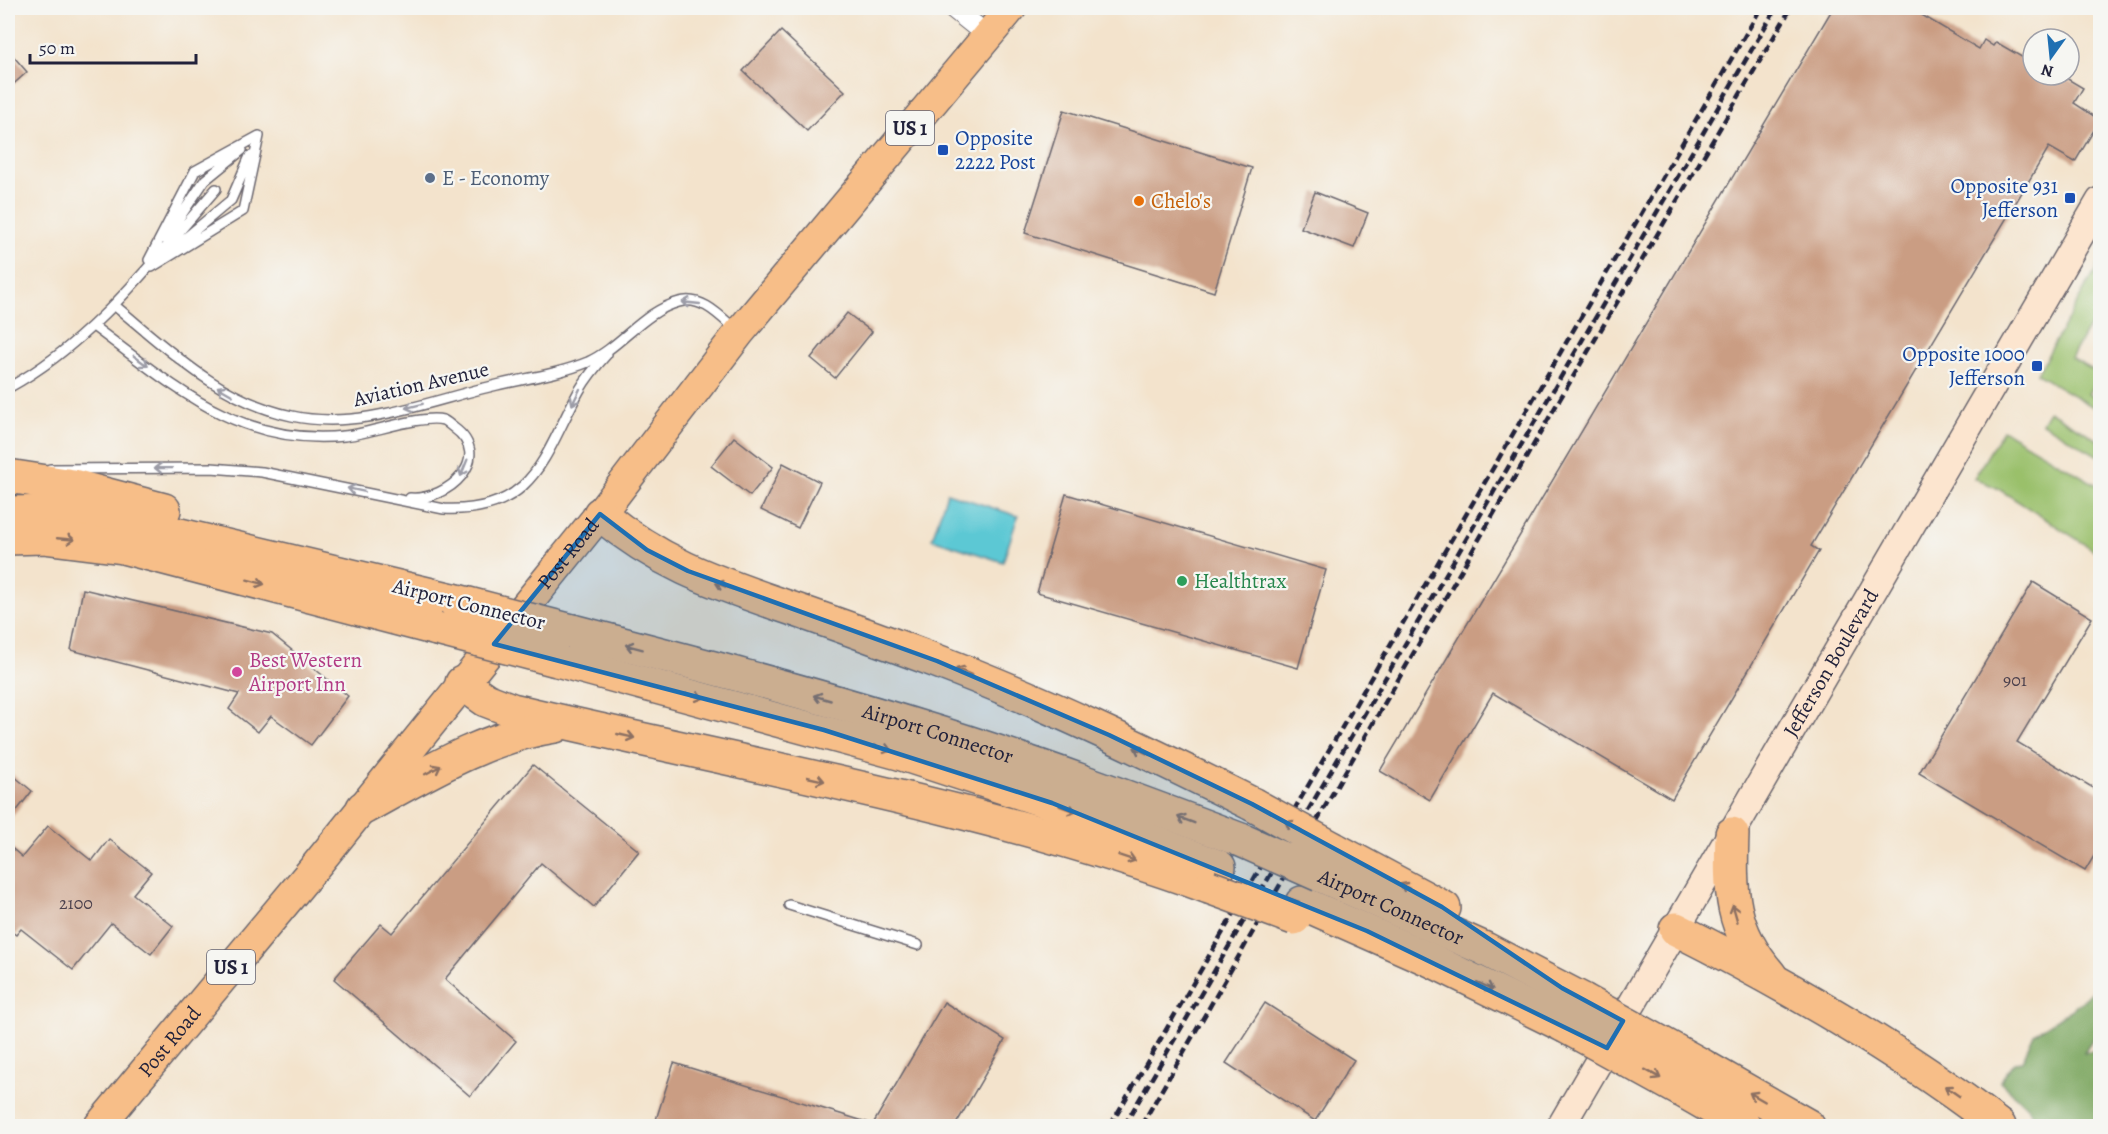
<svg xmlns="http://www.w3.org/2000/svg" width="2108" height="1134" viewBox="0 0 2108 1134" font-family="Alegreya,serif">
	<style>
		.green { fill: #9ac06b; stroke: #5e7153; stroke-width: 1.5 }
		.forest { fill: #7ba65f; stroke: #4e644d; stroke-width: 1.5 }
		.water { fill: #5cc8d4; stroke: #3f7588; stroke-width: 1.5 }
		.building { fill: #ca9d83 }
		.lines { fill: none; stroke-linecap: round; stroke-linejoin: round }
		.service-casing { stroke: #6b666e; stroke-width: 12 }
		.minor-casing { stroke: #6b666e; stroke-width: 22 }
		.secondary-casing { stroke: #6b666e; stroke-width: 30 }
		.primary-casing { stroke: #6b666e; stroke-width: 33 }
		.motorway-casing { stroke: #6b666e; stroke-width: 36 }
		.service { stroke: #fff; stroke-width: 9 }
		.minor { stroke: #fff; stroke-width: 20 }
		.secondary { stroke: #fce5cf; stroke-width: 27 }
		.primary { stroke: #f7be88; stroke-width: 30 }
		.motorway { stroke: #f7be88; stroke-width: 33 }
		.rail { stroke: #22223b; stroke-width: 4.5; stroke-dasharray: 9 4.5; stroke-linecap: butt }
		.motorway-bridge-casing { stroke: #6b666e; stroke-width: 36; stroke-linecap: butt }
		.motorway-bridge { stroke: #f7be88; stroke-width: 33 }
		.oneway { stroke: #9c9ca7 }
		.oneway2 { stroke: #8c7062 }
		.marked { fill: #1f6fb2; fill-opacity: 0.2; stroke: #1f6fb2; stroke-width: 4.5; stroke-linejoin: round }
		.transit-dot { fill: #1a4fb4; stroke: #f6f6f2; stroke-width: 2 }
		.service-dot { fill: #5c6f8a; stroke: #f6f6f2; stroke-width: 2 }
		.food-dot { fill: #e8710a; stroke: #f6f6f2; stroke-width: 2 }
		.leisure-dot { fill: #2e9e5b; stroke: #f6f6f2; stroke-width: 2 }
		.hotel-dot { fill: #d1479c; stroke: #f6f6f2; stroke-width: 2 }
		.labels { text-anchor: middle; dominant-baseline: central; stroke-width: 4.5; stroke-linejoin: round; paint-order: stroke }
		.number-label { font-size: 18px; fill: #4c414d }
		.shield { fill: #f6f6f2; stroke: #626272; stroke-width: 1.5 }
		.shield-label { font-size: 20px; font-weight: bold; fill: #22223b }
		.transit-label { font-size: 21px; fill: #164399; stroke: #f6f6f2; text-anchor: end }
		.service-label { font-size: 21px; fill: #4e5e75; stroke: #f6f6f2; text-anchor: start }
		.food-label { font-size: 21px; fill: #c56008; stroke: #f6f6f2; text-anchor: start }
		.street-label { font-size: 21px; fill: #22223b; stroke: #f6f6f2 }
		.leisure-label { font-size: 21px; fill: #27864d; stroke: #f6f6f2; text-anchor: start }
		.hotel-label { font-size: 21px; fill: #b23c85; stroke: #f6f6f2; text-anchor: start }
	</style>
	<rect width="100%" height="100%" fill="#f6f6f2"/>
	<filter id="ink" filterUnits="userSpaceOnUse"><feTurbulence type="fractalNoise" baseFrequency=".0167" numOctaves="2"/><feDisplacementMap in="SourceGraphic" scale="12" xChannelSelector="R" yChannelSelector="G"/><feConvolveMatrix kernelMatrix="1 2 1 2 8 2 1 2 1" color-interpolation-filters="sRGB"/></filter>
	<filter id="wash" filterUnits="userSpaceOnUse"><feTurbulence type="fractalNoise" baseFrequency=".008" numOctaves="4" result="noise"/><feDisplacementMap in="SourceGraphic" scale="24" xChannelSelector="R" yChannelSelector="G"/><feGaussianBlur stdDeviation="1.35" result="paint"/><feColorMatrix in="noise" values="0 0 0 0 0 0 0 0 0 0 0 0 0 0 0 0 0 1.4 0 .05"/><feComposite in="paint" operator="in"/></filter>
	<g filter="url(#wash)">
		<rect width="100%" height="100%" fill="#f3e3cc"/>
		<path class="green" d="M2100 262V308L2071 358 2100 374 2088 394 2100 401V411L2037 374Z
			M2049 411 2100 441V457L2042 423Z
			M2003 430 2100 487V554L1997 488 1974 478Z"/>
		<path class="forest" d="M2100 979V1028L2084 1052 2100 1049V1126H2039L2029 1109 2000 1081 2015 1062 2022 1061 2034 1034 2078 1005 2094 990Z"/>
		<path class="water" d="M947 493 1018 516 1003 562 932 539Z"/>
		<g id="blocks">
			<path class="building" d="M1833 8H1910L1979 49 1984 40 1993 46 1996 42 2025 59 2027 55 2033 58V75H2061L2083 88 2074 103 2100 120 2075 162 2049 147 1811 546 1819 551 1672 799 1493 693 1430 800 1380 771Z
				M781 31 845 91 807 131 743 71Z
				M8 50 27 72 8 89Z
				M1064 110 1252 168 1214 292 1025 233Z
				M1315 192 1368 213 1354 248 1301 228Z
				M847 313 872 332 835 378 811 358Z
				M734 437 773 467 750 496 711 466Z
				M783 463 820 482 798 528 761 510Z
				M1066 494 1326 570 1298 668 1037 593Z
				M2033 582 2092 618 2017 742 2100 792V846L2085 871 1919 773Z
				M83 589 272 634 348 696 311 745 271 716 258 732 229 709 239 694 71 650Z
				M533 765 639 851 594 907 541 863 445 979 516 1041 470 1096 334 979 381 924 392 933Z
				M8 771 32 791 8 822Z
				M48 826 92 861 109 839 151 872 133 894 173 926 151 954 111 923 73 970 21 929 16 935 8 929V845L22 857Z
				M944 1002 1005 1040 955 1126H654L674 1063 873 1124Z
				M1265 1003 1354 1060 1315 1121 1226 1063Z"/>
		</g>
	</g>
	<g filter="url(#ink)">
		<use href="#blocks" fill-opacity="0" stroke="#6b666e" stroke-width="1.5"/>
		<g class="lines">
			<g class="service-casing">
				<path id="service" d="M165 239 205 180 242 150
					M170 251 231 200 250 156
					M149 260 195 171 259 136
					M152 267 243 211 259 136
					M114 305C169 350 220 401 292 416 360 431 431 400 497 385 527 378 559 374 588 362 621 347 644 311 679 302 702 295 721 317 737 331
					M93 326C173 385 238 447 344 436 368 434 423 414 443 420 446 421 451 426 454 428 495 458 448 501 410 498
					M8 388C93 342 153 261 216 189
					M50 469 211 468 262 472 444 509C535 513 544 455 579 391 587 377 597 365 607 354
					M789 905 918 945"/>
			</g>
			<g class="minor-casing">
				<path id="minor" d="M953 8 988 36"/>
			</g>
			<g class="secondary-casing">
				<g id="secondary">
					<path id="s1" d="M1561 1126 2100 201"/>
				</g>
			</g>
			<g class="primary-casing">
				<g id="primary">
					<path id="s2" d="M99 1126 314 868 600 514 739 333 1011 8"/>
				</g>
			</g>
			<g class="motorway-casing">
				<g id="motorway">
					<path d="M8 476 73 486 164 510"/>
					<path d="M8 513 62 512 134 524 453 600"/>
					<path d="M600 514C659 563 709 580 781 605 832 622 883 641 934 660 1043 701 1148 752 1252 804"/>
					<path d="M8 538 43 537 123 547 437 629"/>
					<path id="s3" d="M572 631C688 661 804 691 919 727 1028 760 1135 800 1241 840"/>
					<path d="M557 660 899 753 1052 803 1219 867"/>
					<path d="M462 683 486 700 512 710C745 765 983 805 1209 887"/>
					<path d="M363 808C425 774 484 737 555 726"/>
					<path d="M1732 834C1730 891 1730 929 1770 975"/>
					<path d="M1334 849 1444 908"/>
					<path id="s4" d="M1320 875 1485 949 1583 1000"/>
					<path d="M1302 903 1433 961 1565 1026"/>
					<path d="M1676 929C1789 986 1899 1049 1999 1126"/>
					<path d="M1701 1065 1808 1126"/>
					<path d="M1683 1091 1744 1126"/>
				</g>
			</g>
			<use href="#service" class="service"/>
			<use href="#minor" class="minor"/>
			<use href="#secondary" class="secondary"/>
			<use href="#primary" class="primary"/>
			<use href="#motorway" class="motorway"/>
			<path class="rail" d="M1110 1126 1761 8
				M1124 1126 1776 8
				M1141 1126 1557 404 1791 8"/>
			<g class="motorway-bridge-casing">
				<path id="motorway-bridge" d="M453 600 572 631
					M437 629 557 660
					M1252 804 1334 849
					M1241 840 1320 875
					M1209 887 1294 918
					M1583 1000 1701 1065
					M1565 1026 1683 1091"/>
			</g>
			<use href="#motorway-bridge" class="motorway-bridge"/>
		</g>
		<defs><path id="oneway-shaft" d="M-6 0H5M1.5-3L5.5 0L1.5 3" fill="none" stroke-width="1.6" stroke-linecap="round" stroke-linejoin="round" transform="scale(1.5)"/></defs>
		<g class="oneway">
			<use href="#oneway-shaft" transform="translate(691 303) rotate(-174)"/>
			<use href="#oneway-shaft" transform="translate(141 361) rotate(36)"/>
			<use href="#oneway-shaft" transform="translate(225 391) rotate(-150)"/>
			<use href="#oneway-shaft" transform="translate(576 397) rotate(116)"/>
			<use href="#oneway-shaft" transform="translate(414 406) rotate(166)"/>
			<use href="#oneway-shaft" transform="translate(163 468) rotate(-179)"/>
			<use href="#oneway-shaft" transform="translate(464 468) rotate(112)"/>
			<use href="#oneway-shaft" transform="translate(356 490) rotate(-168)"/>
		</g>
		<g class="oneway2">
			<use href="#oneway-shaft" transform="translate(66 539) rotate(5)"/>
			<use href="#oneway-shaft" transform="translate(256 582) rotate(15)"/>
			<use href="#oneway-shaft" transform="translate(724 586) rotate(-160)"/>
			<use href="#oneway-shaft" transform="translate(634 647) rotate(-165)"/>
			<use href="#oneway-shaft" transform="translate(964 672) rotate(-158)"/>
			<use href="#oneway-shaft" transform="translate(695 696) rotate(15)"/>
			<use href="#oneway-shaft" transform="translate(822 698) rotate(-164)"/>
			<use href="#oneway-shaft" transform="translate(626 736) rotate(13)"/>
			<use href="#oneway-shaft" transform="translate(883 748) rotate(17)"/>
			<use href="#oneway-shaft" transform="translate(1142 751) rotate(-155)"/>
			<use href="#oneway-shaft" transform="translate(433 770) rotate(-28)"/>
			<use href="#oneway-shaft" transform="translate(816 779) rotate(13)"/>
			<use href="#oneway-shaft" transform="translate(1068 809) rotate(21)"/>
			<use href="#oneway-shaft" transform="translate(1186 820) rotate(-159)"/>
			<use href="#oneway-shaft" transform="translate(1293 826) rotate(-152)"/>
			<use href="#oneway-shaft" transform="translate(1127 858) rotate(18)"/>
			<use href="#oneway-shaft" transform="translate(1408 888) rotate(-152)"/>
			<use href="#oneway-shaft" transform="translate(1735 913) rotate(-106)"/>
			<use href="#oneway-shaft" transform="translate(1485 986) rotate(25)"/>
			<use href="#oneway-shaft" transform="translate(1653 1074) rotate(29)"/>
			<use href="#oneway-shaft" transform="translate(1952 1091) rotate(-145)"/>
			<use href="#oneway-shaft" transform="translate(1757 1097) rotate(-150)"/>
		</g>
	</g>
	<path class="marked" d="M600 514 647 550 688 571 937 661 1109 735 1252 804 1442 907 1562 988 1623 1021 1607 1048 1367 931 1052 803 824 730 494 644Z"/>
	<g class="transit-dot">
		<rect x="937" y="144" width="12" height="12" rx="3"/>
		<rect x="2064" y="192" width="12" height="12" rx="3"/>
		<rect x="2031" y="360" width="12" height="12" rx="3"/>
	</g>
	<circle class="service-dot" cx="430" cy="178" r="6"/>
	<circle class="food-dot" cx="1139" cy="201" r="6"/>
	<circle class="leisure-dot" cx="1182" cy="581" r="6"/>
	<circle class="hotel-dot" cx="237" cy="672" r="6"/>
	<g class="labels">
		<g class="number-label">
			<text x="2015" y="680">901</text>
			<text x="76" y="903">2100</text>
		</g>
		<g class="shield">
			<rect x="886" y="111" width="48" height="34" rx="4.5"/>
			<rect x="207" y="950" width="48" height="34" rx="4.5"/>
		</g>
		<g class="shield-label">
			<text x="910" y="128">US 1</text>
			<text x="231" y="967">US 1</text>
		</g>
		<g class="transit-label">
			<text x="955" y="138" text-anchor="start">Opposite<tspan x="955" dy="24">2222 Post</tspan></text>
			<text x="2058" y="186">Opposite 931<tspan x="2058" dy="24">Jefferson</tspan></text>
			<text x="2025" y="354">Opposite 1000<tspan x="2025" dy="24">Jefferson</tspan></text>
		</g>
		<g class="service-label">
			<text x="442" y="178">E - Economy</text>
		</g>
		<g class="food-label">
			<text x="1151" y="201">Chelo's</text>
		</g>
		<g class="street-label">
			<text transform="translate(421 384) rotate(-13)">Aviation Avenue</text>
			<text stroke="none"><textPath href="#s2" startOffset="740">Post Road</textPath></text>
			<text transform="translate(469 604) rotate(14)">Airport Connector</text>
			<text stroke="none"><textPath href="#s1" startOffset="536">Jefferson Boulevard</textPath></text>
			<text stroke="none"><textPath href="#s3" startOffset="380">Airport Connector</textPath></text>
			<text stroke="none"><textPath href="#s4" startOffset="78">Airport Connector</textPath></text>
			<text stroke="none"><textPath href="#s2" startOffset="110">Post Road</textPath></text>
		</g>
		<g class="leisure-label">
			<text x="1194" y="581">Healthtrax</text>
		</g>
		<g class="hotel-label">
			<text x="249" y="660">Best Western<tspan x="249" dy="24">Airport Inn</tspan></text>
		</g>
	</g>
	<rect width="2108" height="1134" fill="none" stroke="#f6f6f2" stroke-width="30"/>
	<g transform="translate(2051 57) rotate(195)"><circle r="28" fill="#f6f6f2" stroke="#a1a1a9" stroke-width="1.5"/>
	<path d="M0-4.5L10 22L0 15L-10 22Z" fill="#1f6fb2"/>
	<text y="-9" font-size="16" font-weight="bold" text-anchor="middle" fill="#22223b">N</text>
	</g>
	<path d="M30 54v9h166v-9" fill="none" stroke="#22223b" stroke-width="3"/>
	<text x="39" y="54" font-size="18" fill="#22223b" stroke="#f6f6f2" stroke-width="4.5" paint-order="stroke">50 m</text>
</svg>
